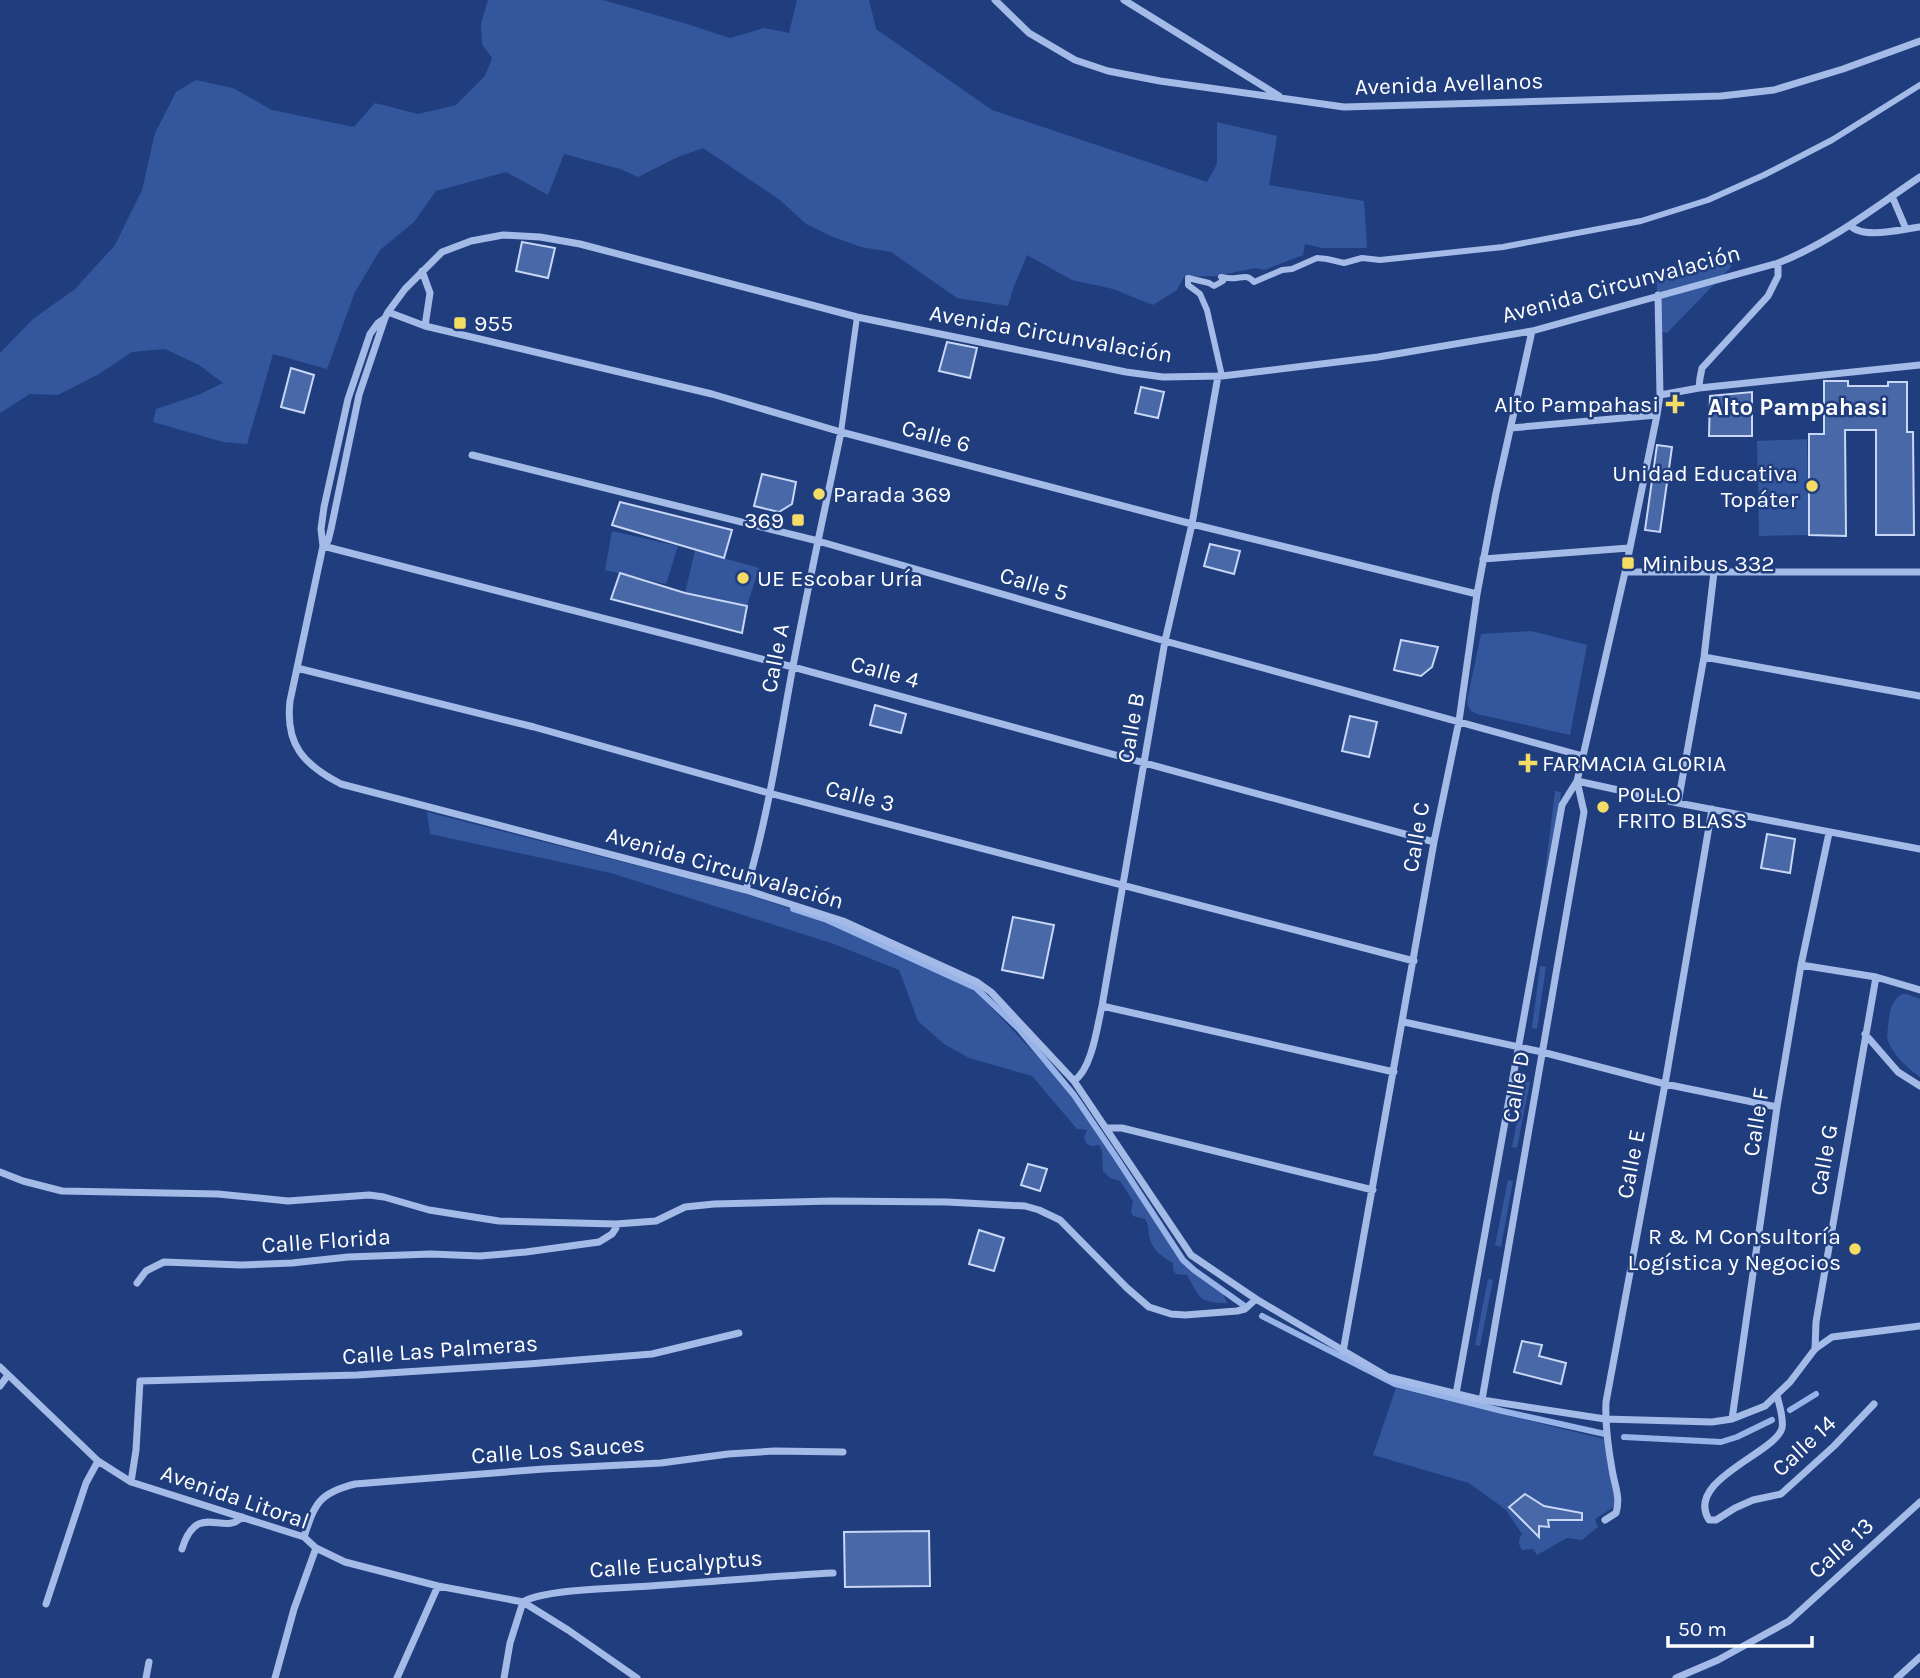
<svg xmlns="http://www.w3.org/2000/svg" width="1920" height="1678" viewBox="0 0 1920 1678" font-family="Karla,sans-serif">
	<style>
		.green { fill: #33569c }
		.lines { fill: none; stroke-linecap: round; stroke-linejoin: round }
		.stream { stroke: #97b3e8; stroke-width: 6 }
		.building { fill: #4968a7; stroke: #c7d7f5; stroke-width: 2 }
		.pedestrian { stroke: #a4bae7; stroke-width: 6 }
		.minor { stroke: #a4bae7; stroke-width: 7 }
		.poi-dot { fill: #f4dc65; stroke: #203e7e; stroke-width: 2.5 }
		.labels { text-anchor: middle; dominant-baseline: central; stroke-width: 5; stroke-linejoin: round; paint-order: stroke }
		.street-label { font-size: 23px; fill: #fff; stroke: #203e7e }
		.poi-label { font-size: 23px; fill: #fff; stroke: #203e7e; text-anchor: start }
		.neighbourhood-label { font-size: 24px; font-weight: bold; fill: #fff; stroke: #203e7e }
	</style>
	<rect width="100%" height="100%" fill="#203e7e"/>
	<path class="green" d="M488 0H603L684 23 730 38 764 28 789 33 797 0H869L876 29 992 110 1207 182 1217 164V122L1277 136 1269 185 1364 201 1367 248H1322L1305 244 1303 255 1264 270 1255 268 1217 276 1184 277 1177 290 1153 305 1113 289 1072 280 1027 255 1013 289 1008 306 957 298 891 252 861 247 831 236 806 224 780 200 703 148 678 157 638 177 620 169 564 154 548 195 506 172 436 191 414 222 380 250 355 292 327 369 273 354 247 444 223 442 153 422 156 409 198 395 223 383 199 365 165 349 132 352 99 374 58 395 30 394 0 413V353L33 319 75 289 115 245 142 190 155 133 176 92 196 80 233 88 272 110 354 127 375 103 418 114 456 105 485 76 492 58 482 44 481 24Z
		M1728 255 1733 259 1731 267 1667 333 1658 331 1656 327 1657 279 1659 274Z
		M1807 439 1809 535 1759 536 1757 441Z
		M612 531 678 546 666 584 605 570Z
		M695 550 759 568 747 606 685 593Z
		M1531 631 1587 645 1570 735 1477 714C1470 711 1468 708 1467 701L1481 634Z
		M1555 791 1561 792 1546 906H1541Z
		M427 812 740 892 830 922 975 990 1074 1095 1182 1261 1194 1272 1222 1291 1227 1303C1197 1303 1200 1297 1187 1275L1176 1274 1173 1270V1263C1161 1256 1152 1250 1149 1236 1148 1229 1149 1225 1145 1219L1133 1216 1131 1211 1133 1201 1120 1181 1110 1178 1103 1171 1102 1151 1099 1145 1091 1146 1086 1143 1084 1137 1087 1130 1077 1129 1032 1076 969 1058 944 1044 918 1021 899 970 834 944 611 873 430 834Z
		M1540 966 1546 967 1537 1029 1532 1028Z
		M1902 994H1907L1920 999V1077C1907 1068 1889 1051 1887 1036 1889 1021 1888 1002 1902 994Z
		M1525 1081 1530 1082 1517 1148 1512 1147Z
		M1508 1180 1513 1181 1501 1247 1495 1245Z
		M1488 1279 1493 1280 1480 1346 1475 1345Z
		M1396 1388 1604 1439 1617 1505 1595 1519 1598 1527 1582 1540 1567 1538 1537 1555 1533 1549 1522 1550C1518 1544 1518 1540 1522 1534L1506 1510 1469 1483 1373 1455Z"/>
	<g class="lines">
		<path class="stream" d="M793 909 827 920 976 988 1019 1029 1074 1095 1116 1157 1183 1260 1194 1270 1246 1307
			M1262 1316 1395 1384 1502 1411 1605 1434
			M1790 1410 1816 1394
			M1624 1437 1721 1442 1737 1437 1772 1420"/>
	</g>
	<path class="building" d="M522 242 555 248 548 278 516 271Z
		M947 342 977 348 970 378 939 371Z
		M291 368 314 375 304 413 281 407Z
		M1824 381H1848V386H1888V382H1907V432H1913L1914 535H1876V430H1845L1846 536 1809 535V434H1824Z
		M1141 387 1164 392 1158 418 1135 413Z
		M1752 392V436H1709L1710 396Z
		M1657 445 1672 447 1660 532 1645 530Z
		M762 474 796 482 792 504 779 512 754 506Z
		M620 502 732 530 724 558 612 525Z
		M1210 544 1240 551 1234 574 1204 566Z
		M620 573 685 593 747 606 742 633 611 599Z
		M1401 640 1438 647 1432 667 1421 676 1394 670Z
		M875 705 906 714 901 733 870 725Z
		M1350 716 1377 722 1369 757 1342 751Z
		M1767 834 1795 839 1790 873 1761 868Z
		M1013 917 1054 925 1043 978 1002 970Z
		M1028 1164 1047 1169 1040 1191 1021 1185Z
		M979 1230 1004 1238 994 1271 969 1264Z
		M1522 1341 1542 1345 1539 1356 1566 1363 1561 1384 1514 1372Z
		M1525 1494 1544 1506 1582 1513V1520H1548L1549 1527 1539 1526V1537L1509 1507Z
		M929 1531 930 1586 845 1587 844 1532Z"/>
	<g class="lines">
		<path class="pedestrian" d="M1222 376 1207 310 1200 294 1188 285V278L1209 283 1214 286 1223 281 1221 277C1226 278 1231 279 1236 278 1245 277 1248 275 1254 282L1282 270 1292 269 1317 258 1327 259 1344 263 1362 258 1380 260 1503 247 1641 221 1708 200 1764 175 1832 140 1920 85
			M841 432 857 317"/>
		<path class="minor" d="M995 0 1029 33 1075 60 1108 71 1160 81 1344 107 1721 96 1774 90 1843 69 1920 41
			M1124 0 1279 96
			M1892 196 1906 229
			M1850 225C1862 240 1902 229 1920 227
			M422 271 430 293 425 326
			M388 312 425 326 712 394 841 432 1192 524 1477 594
			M385 318 378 323 370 334 348 399 324 507 321 529 323 546 290 701C285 745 304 765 341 784L746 890 843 921 977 982 991 992 1074 1081 1191 1255 1256 1299 1388 1377 1482 1400 1605 1419 1712 1422 1732 1419 1765 1406 1790 1382 1815 1349 1832 1337 1920 1326
			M1699 388 1700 378 1702 368 1768 296 1778 276V263
			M1660 395 1699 388 1920 365
			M1511 428 1657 415
			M472 455 818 541 1165 641 1583 756
			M323 545 328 541 331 529 359 395 385 318 388 312 405 289 442 252 471 241 503 235 540 237 580 244 857 317 1126 372 1163 377 1222 376 1378 357 1532 331 1778 263C1830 243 1874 208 1920 177
			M323 546 793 667 1434 842
			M1483 559 1629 548
			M1625 572H1920
			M1704 657 1920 696
			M297 668 534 727 769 793 1414 961
			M1577 781 1678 803 1920 849
			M1678 803 1704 657 1714 572
			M746 890C767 821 778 748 791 677 806 595 824 513 841 432
			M1801 965 1876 977 1920 990
			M1102 1006 1394 1072
			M1404 1022 1542 1052 1665 1084 1777 1107
			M1865 1034 1898 1072 1920 1086
			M1074 1081C1092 1069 1097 1027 1102 1006L1165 641 1192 524 1218 376
			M1106 1128H1122L1373 1190
			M0 1172 23 1181 62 1191 218 1194 288 1201 369 1195 384 1197 429 1210 499 1221 616 1224 656 1221 685 1207 714 1204 832 1201 947 1202 1025 1206 1039 1210 1060 1220 1127 1288 1149 1307 1171 1314 1185 1315 1237 1311 1245 1309 1256 1299
			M137 1283 146 1271 164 1262 241 1265 292 1263 348 1257 431 1254 480 1256 526 1252 599 1242 612 1234 616 1228V1224
			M1815 1349 1816 1322 1876 977
			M1343 1352 1434 842 1459 721 1477 594 1496 493 1532 331
			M0 1367 98 1461 131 1482 304 1537 316 1548 345 1562 438 1586 523 1602 568 1630 637 1678
			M0 1386 8 1375
			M1456 1394 1562 805 1577 781 1583 756 1625 572 1657 415 1660 395 1658 295
			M1777 1395C1779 1405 1784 1418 1782 1428 1776 1453 1684 1480 1709 1520H1716L1735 1508 1753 1500 1781 1494 1834 1446 1874 1404
			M1482 1400 1584 812 1577 781
			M1732 1419 1777 1107 1801 965 1829 833
			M131 1482 136 1450 140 1381 357 1375 528 1364 652 1354 739 1333
			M1605 1520 1616 1513C1621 1497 1614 1484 1612 1469 1608 1447 1605 1424 1606 1402L1665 1084 1712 809
			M304 1537C315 1503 319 1493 355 1484L544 1469 661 1463 728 1454 775 1451 843 1452
			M182 1549C197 1500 224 1537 242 1517
			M523 1602C543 1589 623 1588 650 1586 711 1582 772 1576 833 1573
			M46 1604 86 1483 98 1461
			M146 1678 149 1662
			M275 1678 294 1609 316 1548
			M397 1678 438 1586
			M504 1678 510 1643 523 1602
			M1676 1678 1718 1660 1789 1621 1920 1502
			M1897 1678 1920 1657"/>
	</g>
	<g class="poi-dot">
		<rect x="453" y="316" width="14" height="14" rx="3.5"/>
		<path d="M1671.5 393.5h7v7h7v7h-7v7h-7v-7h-7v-7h7z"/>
		<circle cx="1812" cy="486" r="7"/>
		<circle cx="819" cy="494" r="7"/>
		<rect x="791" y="513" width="14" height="14" rx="3.5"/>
		<rect x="1621" y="556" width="14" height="14" rx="3.5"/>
		<circle cx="743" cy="578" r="7"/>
		<path d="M1524.5 752.5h7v7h7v7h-7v7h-7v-7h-7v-7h7z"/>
		<circle cx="1603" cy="807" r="7"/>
		<circle cx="1855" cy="1249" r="7"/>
	</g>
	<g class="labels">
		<g class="street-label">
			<text transform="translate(1449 84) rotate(-2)">Avenida Avellanos</text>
			<text transform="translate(1621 284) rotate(-15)">Avenida Circunvalación</text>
			<text transform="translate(1051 334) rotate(10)">Avenida Circunvalación</text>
			<text transform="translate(936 436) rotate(15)">Calle 6</text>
			<text transform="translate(1034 584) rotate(16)">Calle 5</text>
			<text transform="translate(775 658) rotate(-79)">Calle A</text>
			<text transform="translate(885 672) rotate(15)">Calle 4</text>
			<text transform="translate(1131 728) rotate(-80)">Calle B</text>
			<text transform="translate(860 796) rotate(14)">Calle 3</text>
			<text transform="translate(1416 837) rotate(-80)">Calle C</text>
			<text transform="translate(725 868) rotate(16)">Avenida Circunvalación</text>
			<text transform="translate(1516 1087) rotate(-80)">Calle D</text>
			<text transform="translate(1756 1122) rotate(-81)">Calle F</text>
			<text transform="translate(1824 1160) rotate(-80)">Calle G</text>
			<text transform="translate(1631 1164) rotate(-79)">Calle E</text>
			<text transform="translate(326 1241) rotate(-4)">Calle Florida</text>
			<text transform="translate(440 1350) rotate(-4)">Calle Las Palmeras</text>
			<text transform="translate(1804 1446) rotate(-43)">Calle 14</text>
			<text transform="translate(558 1450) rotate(-4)">Calle Los Sauces</text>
			<text transform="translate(235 1497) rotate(19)">Avenida Litoral</text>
			<text transform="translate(1841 1548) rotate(-42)">Calle 13</text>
			<text transform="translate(676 1564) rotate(-4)">Calle Eucalyptus</text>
		</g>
		<g class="poi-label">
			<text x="474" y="323">955</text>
			<text x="1659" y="404" text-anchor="end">Alto Pampahasi</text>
			<text x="1798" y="473" text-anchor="end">Unidad Educativa<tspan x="1798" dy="26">Topáter</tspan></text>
			<text x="833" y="494">Parada 369</text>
			<text x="784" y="520" text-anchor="end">369</text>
			<text x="1642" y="563">Minibus 332</text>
			<text x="757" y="578">UE Escobar Uría</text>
			<text x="1542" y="763">FARMACIA GLORIA</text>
			<text x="1617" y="794">POLLO<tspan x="1617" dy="26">FRITO BLASS</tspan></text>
			<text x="1841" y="1236" text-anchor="end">R &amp; M Consultoría<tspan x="1841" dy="26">Logística y Negocios</tspan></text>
		</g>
		<g class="neighbourhood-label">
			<text x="1798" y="407">Alto Pampahasi</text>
		</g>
	</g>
	<path d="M1668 1636v10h144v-10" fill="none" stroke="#ffffff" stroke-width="3.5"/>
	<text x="1678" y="1636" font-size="21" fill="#ffffff" stroke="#203e7e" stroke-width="5" paint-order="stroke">50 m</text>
</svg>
